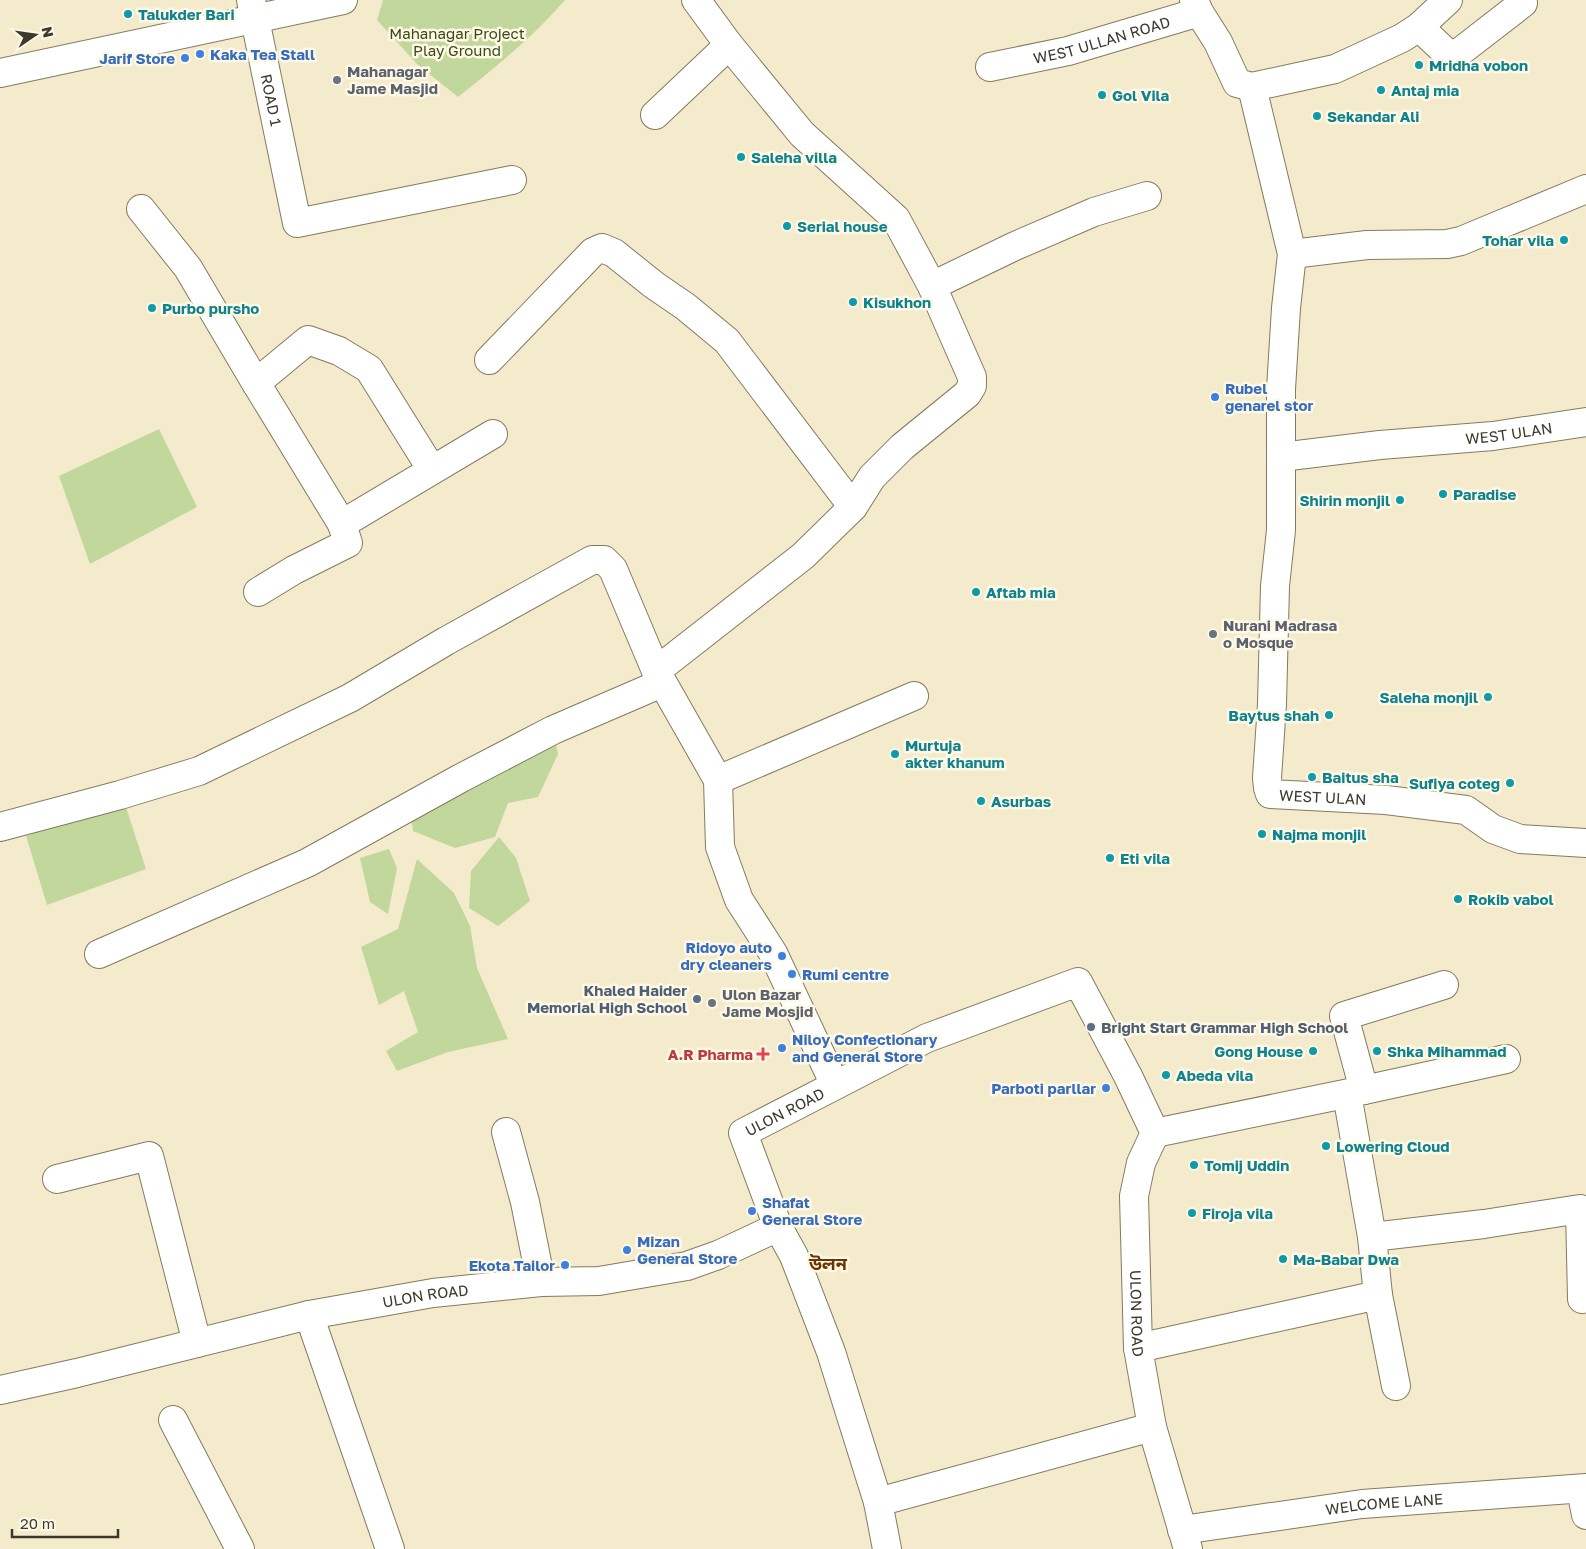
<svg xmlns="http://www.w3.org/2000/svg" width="1586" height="1549" viewBox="0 0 1586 1549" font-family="'Golos Text','Noto Sans Bengali',sans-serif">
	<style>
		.green { fill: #c1d79b }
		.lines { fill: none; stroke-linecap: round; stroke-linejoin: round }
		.minor-casing { stroke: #837a5f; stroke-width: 30 }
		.minor { stroke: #fff; stroke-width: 28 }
		.culture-dot { fill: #0f9aa8; stroke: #fef8e6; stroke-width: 2 }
		.shop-dot { fill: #3f7fe0; stroke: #fef8e6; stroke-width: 2 }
		.worship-dot { fill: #6b7280; stroke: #fef8e6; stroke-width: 2 }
		.service-dot { fill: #5c6f8a; stroke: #fef8e6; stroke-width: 2 }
		.health-dot { fill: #e0444e; stroke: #fef8e6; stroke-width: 2 }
		.labels { text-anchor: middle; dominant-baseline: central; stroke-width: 5; stroke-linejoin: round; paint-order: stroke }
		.culture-label { font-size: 15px; font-weight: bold; fill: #0d838f; stroke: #fef8e6; text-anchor: start }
		.park-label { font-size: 15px; fill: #384817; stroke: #fef8e6 }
		.street-label { font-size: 15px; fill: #3c382c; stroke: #fef8e6 }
		.shop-label { font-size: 15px; font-weight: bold; fill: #366cbe; stroke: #fef8e6; text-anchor: start }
		.worship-label { font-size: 15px; font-weight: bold; fill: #5b616d; stroke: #fef8e6; text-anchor: start }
		.service-label { font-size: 15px; font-weight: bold; fill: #4e5e75; stroke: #fef8e6; text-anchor: end }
		.health-label { font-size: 15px; font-weight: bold; fill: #be3a42; stroke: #fef8e6; text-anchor: end }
		.quarter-label { font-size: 18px; font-weight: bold; fill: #6d3300; stroke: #fef8e6 }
	</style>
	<rect width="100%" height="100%" fill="#f4ebcc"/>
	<path class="green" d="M383 0H565C534 36 496 67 458 97L417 64 377 20Z
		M159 429 197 507 90 564 59 476Z
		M555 739 558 754 538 797 508 803 495 837 455 848 413 831 411 818 425 815 449 790Z
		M125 804 146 869 47 905 26 836Z
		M499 837 516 858 530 901 498 926 469 908 471 871Z
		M389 849 397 868 388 914 370 902 360 858Z
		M417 859 454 893 470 926 477 968 508 1039 448 1052 397 1071 386 1051 418 1032 404 991 379 1005 361 947 398 929Z"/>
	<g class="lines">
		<g class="minor-casing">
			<g id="minor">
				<path id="s1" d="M251 0 297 223 512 180"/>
				<path d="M696 0 729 45"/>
				<path d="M1194 0 1199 12 1218 42 1237 83 1252 87 1335 69 1402 38 1419 27 1448 0"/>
				<path d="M1419 27 1452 58 1523 3"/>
				<path id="s2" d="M990 67 1068 51 1199 12"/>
				<path d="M0 73 343 0"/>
				<path id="s3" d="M1252 87 1292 254 1286 308 1281 389V530L1275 586 1272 704 1267 778 1268 788 1270 794 1386 800 1466 810 1493 829 1520 839 1586 843"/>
				<path d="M655 115 729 45 802 134 896 219 932 286 972 377V386L967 394 902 447 872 477 853 507 803 556 656 671 718 780 720 847 739 900 773 953 835 1085"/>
				<path d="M141 209 188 268 256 383 308 340 339 351 369 369 432 470"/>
				<path d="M1292 254 1367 245 1447 244 1461 241 1586 189"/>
				<path d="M932 286 1015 246 1094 212 1147 196"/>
				<path d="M489 360 593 252 602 248 614 253 654 285 686 307 727 341 853 507"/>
				<path d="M256 383 342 524"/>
				<path id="s4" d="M1281 457 1380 445 1493 436 1586 422"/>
				<path d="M258 592 294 570 348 543 342 524 493 434"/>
				<path d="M718 780 914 696"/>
				<path d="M0 827 120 795 199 771 350 698 446 641 592 560H604L613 569 656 671"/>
				<path d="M99 954 307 863 461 778 553 730 662 683"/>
				<path d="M1364 1090 1344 1016 1444 985"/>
				<path d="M1347 1094 1372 1237"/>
				<path d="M506 1132 525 1202 541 1282"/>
				<path d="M1155 1133 1364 1090 1506 1059"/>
				<path d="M57 1179 149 1156 197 1343"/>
				<path d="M778 1227 794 1256 831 1352 878 1502 887 1549"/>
				<path d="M309 1315 390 1549"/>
				<path d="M1138 1348 1378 1295"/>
				<path d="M1396 1386 1378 1295 1372 1237 1484 1224 1580 1209 1582 1299"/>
				<path id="s5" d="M0 1390 77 1373 309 1315 433 1293 541 1282 599 1281 687 1266 718 1255 778 1227 743 1133 927 1038 1078 982 1128 1076 1155 1133 1141 1163 1134 1196 1138 1348 1152 1427 1188 1549"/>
				<path d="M173 1420 240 1549"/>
				<path d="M1581 1489 1586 1515"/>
				<path d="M878 1502 1152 1427"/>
				<path id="s6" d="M1182 1530 1362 1504 1586 1488"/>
			</g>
		</g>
		<use href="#minor" class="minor"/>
	</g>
	<g class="culture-dot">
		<circle cx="128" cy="14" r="5"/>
		<circle cx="1419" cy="65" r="5"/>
		<circle cx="1381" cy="90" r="5"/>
		<circle cx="1102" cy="95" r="5"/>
		<circle cx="1317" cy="116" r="5"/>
		<circle cx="741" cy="157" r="5"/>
		<circle cx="787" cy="226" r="5"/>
		<circle cx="1564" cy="240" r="5"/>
		<circle cx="853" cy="302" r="5"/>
		<circle cx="152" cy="308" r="5"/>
		<circle cx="1443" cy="494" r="5"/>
		<circle cx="1400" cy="500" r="5"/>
		<circle cx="976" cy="592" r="5"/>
		<circle cx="1488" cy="697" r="5"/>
		<circle cx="1329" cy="715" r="5"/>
		<circle cx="895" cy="754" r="5"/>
		<circle cx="1312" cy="777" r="5"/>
		<circle cx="1510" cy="783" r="5"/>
		<circle cx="981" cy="801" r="5"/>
		<circle cx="1262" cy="834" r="5"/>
		<circle cx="1110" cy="858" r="5"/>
		<circle cx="1458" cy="899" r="5"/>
		<circle cx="1313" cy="1051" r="5"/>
		<circle cx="1377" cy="1051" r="5"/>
		<circle cx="1166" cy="1075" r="5"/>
		<circle cx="1326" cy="1146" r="5"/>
		<circle cx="1194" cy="1165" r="5"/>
		<circle cx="1192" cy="1213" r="5"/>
		<circle cx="1283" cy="1259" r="5"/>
	</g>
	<g class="shop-dot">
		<circle cx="200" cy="54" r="5"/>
		<circle cx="185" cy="58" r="5"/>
		<circle cx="1215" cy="397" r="5"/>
		<circle cx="782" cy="956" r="5"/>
		<circle cx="792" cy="974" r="5"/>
		<circle cx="782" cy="1048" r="5"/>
		<circle cx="1106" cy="1088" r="5"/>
		<circle cx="752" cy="1211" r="5"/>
		<circle cx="627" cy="1250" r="5"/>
		<circle cx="565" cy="1265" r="5"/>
	</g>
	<g class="worship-dot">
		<circle cx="337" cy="80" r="5"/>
		<circle cx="1213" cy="634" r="5"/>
		<circle cx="712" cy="1003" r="5"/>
	</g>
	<g class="service-dot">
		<circle cx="697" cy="999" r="5"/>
		<circle cx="1091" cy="1027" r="5"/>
	</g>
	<path class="health-dot" d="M760.5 1046.5h5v5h5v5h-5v5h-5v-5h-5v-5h5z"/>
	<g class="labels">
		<g class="culture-label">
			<text x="138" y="14">Talukder Bari</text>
			<text x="1429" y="65">Mridha vobon</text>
			<text x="1391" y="90">Antaj mia</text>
			<text x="1112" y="95">Gol Vila</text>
			<text x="1327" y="116">Sekandar Ali</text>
			<text x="751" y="157">Saleha villa</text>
			<text x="797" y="226">Serial house</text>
			<text x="1554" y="240" text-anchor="end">Tohar vila</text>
			<text x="863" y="302">Kisukhon</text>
			<text x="162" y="308">Purbo pursho</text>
			<text x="1453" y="494">Paradise</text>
			<text x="1390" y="500" text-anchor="end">Shirin monjil</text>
			<text x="986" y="592">Aftab mia</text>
			<text x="1478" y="697" text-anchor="end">Saleha monjil</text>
			<text x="1319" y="715" text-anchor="end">Baytus shah</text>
			<text x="905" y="745">Murtuja<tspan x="905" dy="17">akter khanum</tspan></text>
			<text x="1322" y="777">Baitus sha</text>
			<text x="1500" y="783" text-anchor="end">Sufiya coteg</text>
			<text x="991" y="801">Asurbas</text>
			<text x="1272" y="834">Najma monjil</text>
			<text x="1120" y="858">Eti vila</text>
			<text x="1468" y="899">Rokib vabol</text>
			<text x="1303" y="1051" text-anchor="end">Gong House</text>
			<text x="1387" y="1051">Shka Mihammad</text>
			<text x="1176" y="1075">Abeda vila</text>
			<text x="1336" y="1146">Lowering Cloud</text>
			<text x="1204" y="1165">Tomij Uddin</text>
			<text x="1202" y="1213">Firoja vila</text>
			<text x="1293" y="1259">Ma-Babar Dwa</text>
		</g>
		<g class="park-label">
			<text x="457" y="33">Mahanagar Project<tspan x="457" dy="17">Play Ground</tspan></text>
		</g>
		<g class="street-label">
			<text stroke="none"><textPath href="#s2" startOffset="115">WEST ULLAN ROAD</textPath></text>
			<text stroke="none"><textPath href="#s1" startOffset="102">ROAD 1</textPath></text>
			<text stroke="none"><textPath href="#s4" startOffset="229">WEST ULAN</textPath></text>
			<text stroke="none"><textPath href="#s3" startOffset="766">WEST ULAN</textPath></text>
			<text stroke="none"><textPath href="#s5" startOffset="946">ULON ROAD</textPath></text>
			<text stroke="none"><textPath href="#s5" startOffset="436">ULON ROAD</textPath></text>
			<text stroke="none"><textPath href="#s5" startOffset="1621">ULON ROAD</textPath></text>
			<text stroke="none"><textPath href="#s6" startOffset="204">WELCOME LANE</textPath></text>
		</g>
		<g class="shop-label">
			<text x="210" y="54">Kaka Tea Stall</text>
			<text x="175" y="58" text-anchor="end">Jarif Store</text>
			<text x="1225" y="388">Rubel<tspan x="1225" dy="17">genarel stor</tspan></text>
			<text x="772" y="947" text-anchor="end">Ridoyo auto<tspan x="772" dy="17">dry cleaners</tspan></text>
			<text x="802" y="974">Rumi centre</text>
			<text x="792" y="1039">Niloy Confectionary<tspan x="792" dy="17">and General Store</tspan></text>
			<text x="1096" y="1088" text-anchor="end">Parboti parllar</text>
			<text x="762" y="1202">Shafat<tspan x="762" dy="17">General Store</tspan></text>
			<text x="637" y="1241">Mizan<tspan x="637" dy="17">General Store</tspan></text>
			<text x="555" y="1265" text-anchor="end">Ekota Tailor</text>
		</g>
		<g class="worship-label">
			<text x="347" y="71">Mahanagar<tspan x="347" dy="17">Jame Masjid</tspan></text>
			<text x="1223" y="625">Nurani Madrasa<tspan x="1223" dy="17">o Mosque</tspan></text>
			<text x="722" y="994">Ulon Bazar<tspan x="722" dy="17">Jame Mosjid</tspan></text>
		</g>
		<g class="service-label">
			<text x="687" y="990">Khaled Haider<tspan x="687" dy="17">Memorial High School</tspan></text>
			<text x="1101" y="1027" text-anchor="start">Bright Start Grammar High School</text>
		</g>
		<g class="health-label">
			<text x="753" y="1054">A.R Pharma</text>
		</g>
		<g class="quarter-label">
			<text x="828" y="1263">উলন</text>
		</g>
	</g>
	<g transform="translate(35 35) rotate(77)" stroke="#fef8e6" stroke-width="4" paint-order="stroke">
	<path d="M0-4L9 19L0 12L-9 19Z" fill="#3c382c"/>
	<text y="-8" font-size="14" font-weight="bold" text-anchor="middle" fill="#3c382c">N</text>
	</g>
	<path d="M12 1529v8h106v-8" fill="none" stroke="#3c382c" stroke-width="2.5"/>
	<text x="20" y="1529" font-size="15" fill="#3c382c" stroke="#fef8e6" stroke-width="4" paint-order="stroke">20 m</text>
</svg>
